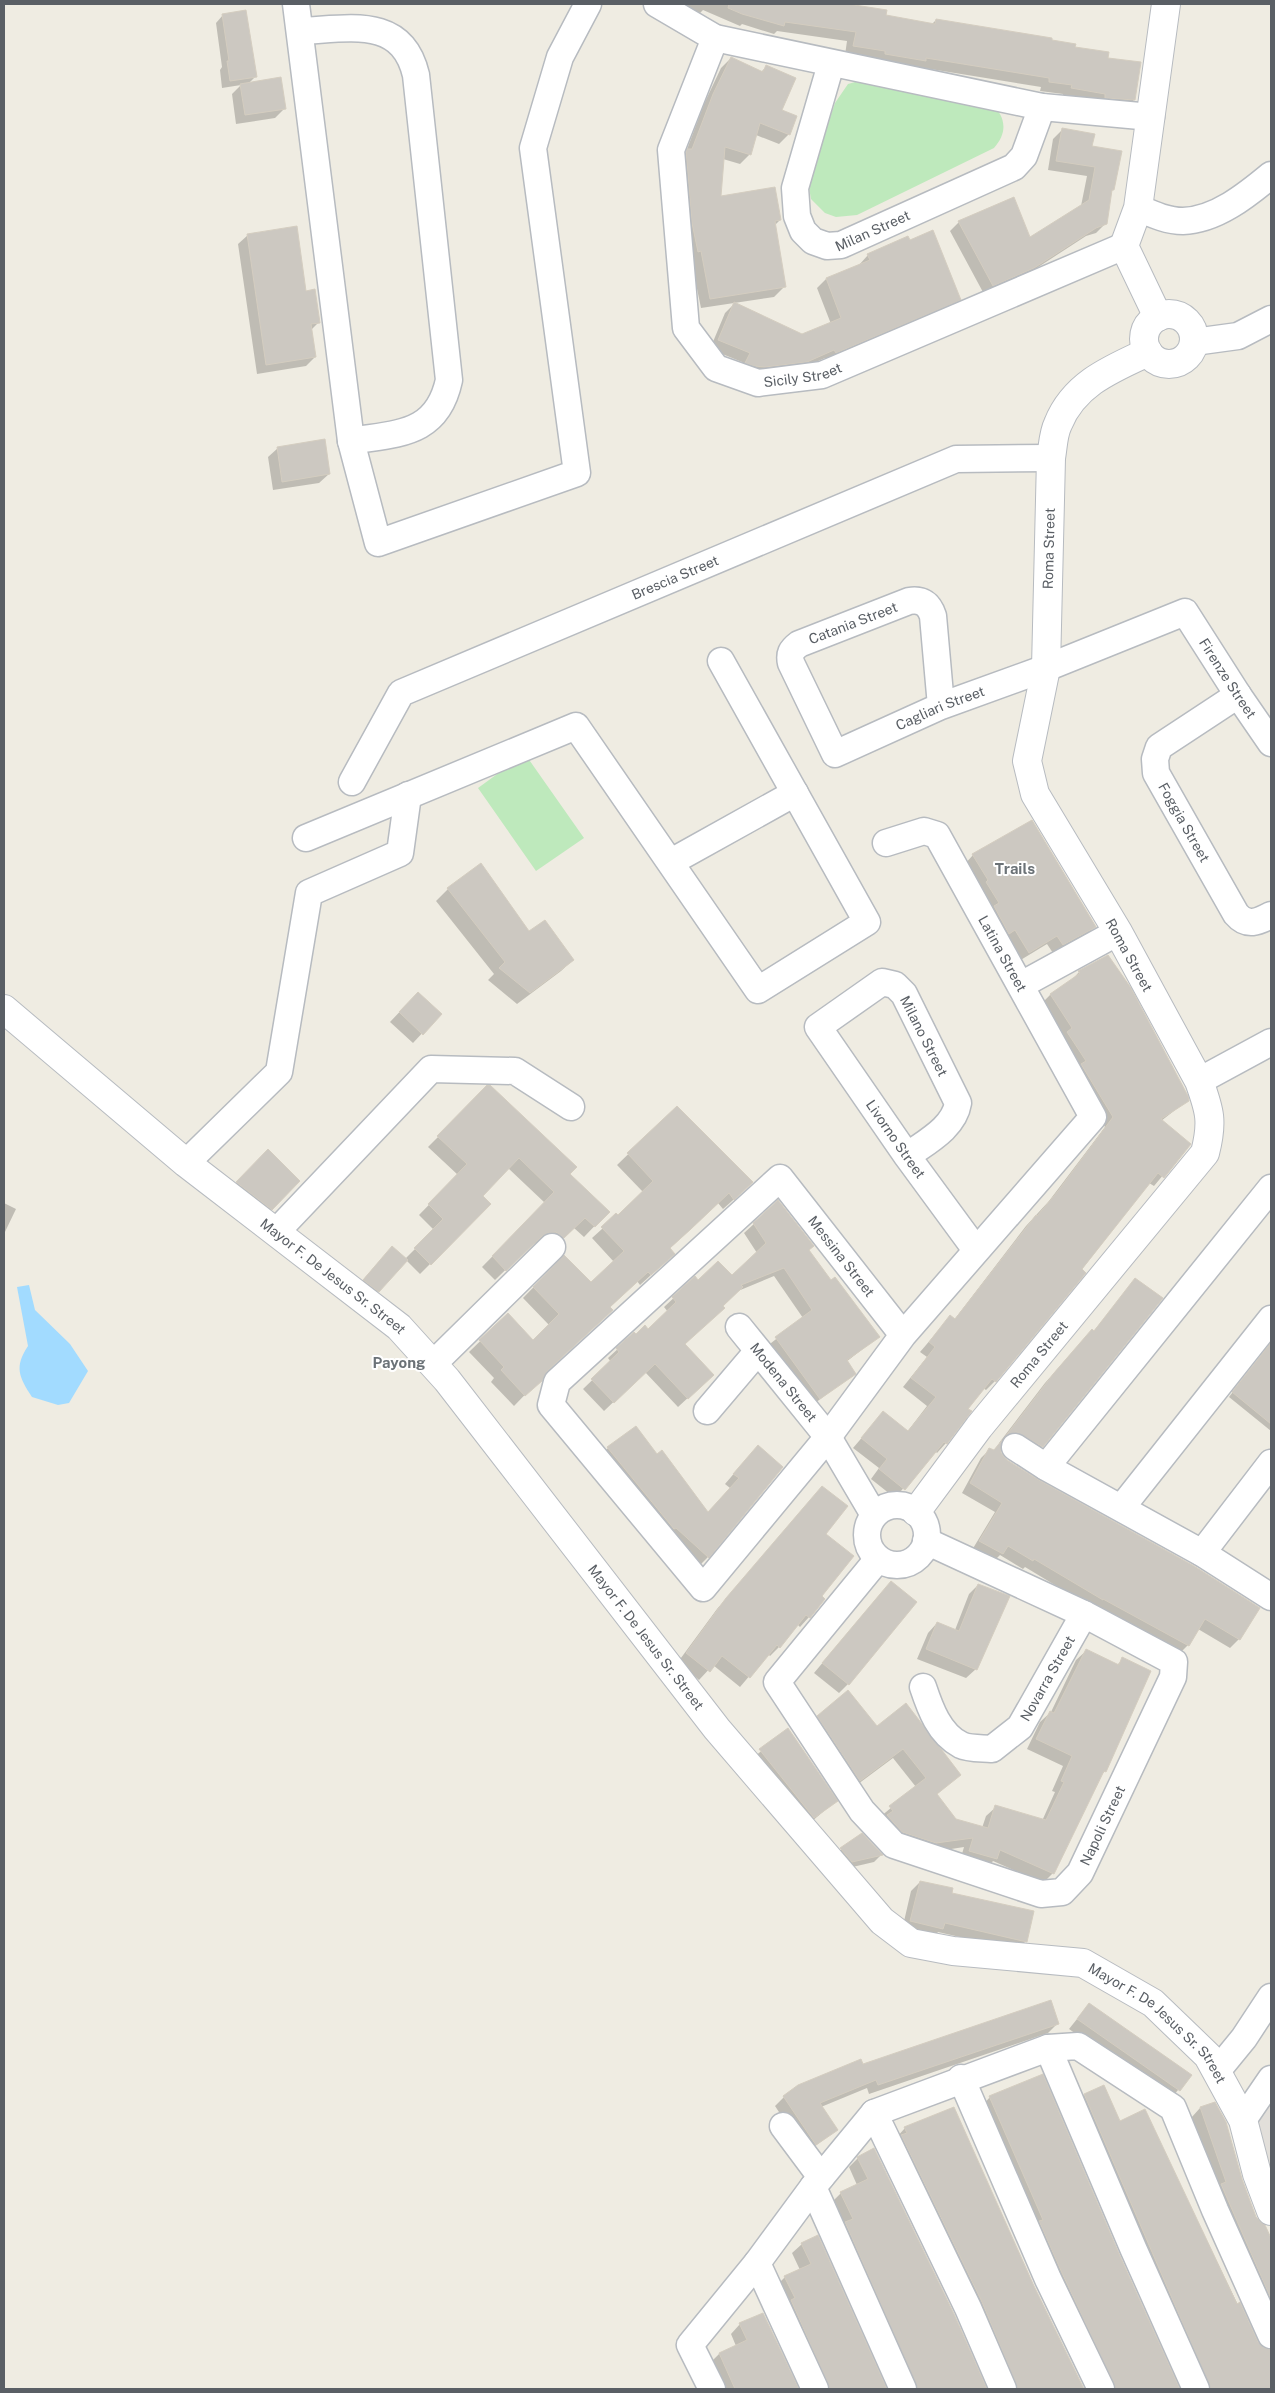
<svg xmlns="http://www.w3.org/2000/svg" width="1275" height="2393" viewBox="0 0 1275 2393" font-family="'Public Sans',sans-serif">
	<style>
		.industrial { fill: #e2dfda }
		.green { fill: #bee9bc }
		.water { fill: #a2dbff }
		.shadow { fill: #0003 }
		.building { fill: #ccc8c1; stroke: #d4cdc0 }
		.lines { fill: none; stroke-linecap: round; stroke-linejoin: round }
		.minor-casing { stroke: #b7bbc0; stroke-width: 29 }
		.tertiary-casing { stroke: #b7bbc0; stroke-width: 30 }
		.minor { stroke: #fff; stroke-width: 26 }
		.tertiary { stroke: #fff; stroke-width: 28 }
		.labels { text-anchor: middle; dominant-baseline: central; stroke-width: 4; stroke-linejoin: round; paint-order: stroke }
		.street-label { font-size: 14px; fill: #5a5f65; stroke: #fff }
		.neighbourhood-label { font-size: 15px; font-weight: bold; fill: #6b7277; stroke: #fff }
	</style>
	<rect width="100%" height="100%" fill="#efece2"/>
	<path class="industrial" d="M1271 2073V2167L1253 2110Z"/>
	<path class="green" d="M855 82 991 103C1006 117 1008 132 994 148L857 215 836 217 825 213 811 199 808 182 835 103 848 84Z
		M525 754 584 838 536 871 478 788Z"/>
	<path class="water" d="M29 1285 35 1310 70 1344 88 1371 69 1403 58 1405 32 1397C19 1377 14 1367 28 1346L17 1287Z"/>
	<path class="shadow" d="M680 4H842L886 11 885 16 932 24 936 20 1050 41 1107 59 1134 100 1124 109 1063 97V94L1040 91 1041 87 918 67 915 70 845 55 847 41 777 31 774 34 742 24 740 26 703 10 700 13Z
		M223 15 255 77 248 84 284 109 275 118 236 124 232 94 241 85 222 88 220 70 222 67 216 23Z
		M731 58 761 72 766 67 789 134 779 144 756 135 750 154 740 164 723 159 720 198 780 220 775 225 784 287 774 297 701 308 691 260 678 160 686 152 704 104 721 68Z
		M1062 130 1091 147 1113 190 1110 192 1106 223 1096 233 1086 236 1023 277 984 294 950 231 959 222 1029 239 1081 206 1087 176 1048 170 1053 139Z
		M248 235 305 292 319 322 311 330 315 357 306 366 257 374 238 244Z
		M868 255 959 299 950 309 826 361 825 358 796 371 737 372 742 362 710 349 725 313 734 304 802 336 831 324 817 288 826 279 859 265Z
		M278 448 329 474 319 483 273 490 268 457Z
		M973 855 1095 927 1085 936 1053 953 1047 944 1019 961 964 865Z
		M481 865 529 933 573 960 561 971 517 1004 488 980 494 974 436 901 448 889Z
		M1079 972 1188 1100 1161 1121 1189 1144 1154 1186 1149 1183 995 1381 986 1390 983 1388 967 1409 968 1414 946 1443 937 1453 935 1451 895 1498 871 1479 879 1468 853 1448 883 1413 907 1432 927 1406 903 1387 927 1357 920 1352 950 1317 954 1320 1026 1226 1049 1201 1105 1127 1073 1074 1041 1004 1050 995 1070 982Z
		M408 1003 440 1014 413 1043 390 1022Z
		M488 1087 568 1174 608 1212 584 1237 574 1228 553 1248 545 1242 536 1243 530 1246 495 1280 482 1267 545 1203 508 1168 481 1196 490 1204 420 1274 406 1260 369 1301 355 1289 383 1257 405 1259 434 1230 419 1215 458 1175 428 1147Z
		M677 1107 741 1193 723 1209 718 1203 669 1249 662 1265 640 1285 637 1281 609 1308 514 1406 491 1382 494 1378 469 1352 507 1315 533 1341 549 1325 523 1298 564 1256 591 1284 614 1262 592 1238 643 1192 617 1165Z
		M268 1151 299 1181 262 1218 228 1192Z
		M778 1202 808 1251 830 1282 878 1337 846 1362 854 1373 810 1407 766 1347 803 1318 774 1276 738 1291 684 1345 703 1384 678 1407 645 1372 604 1411 583 1389 611 1362 608 1358 634 1334 636 1336 648 1330 668 1312 664 1307 695 1278 698 1281 731 1277 757 1253 744 1233Z
		M4 1203 16 1209 4 1234Z
		M1136 1279 1042 1446 1033 1455 1007 1440 999 1443 1045 1383 1084 1339 1093 1332Z
		M1271 1342V1431L1229 1397Z
		M1001 1443 1000 1454 1006 1461 1239 1639 1230 1648 1198 1629 1188 1645 1179 1654 1093 1608 1025 1567 1023 1569 1000 1555 993 1562 972 1550 995 1512 962 1493 981 1458 990 1449 993 1451Z
		M608 1448 657 1456 708 1513 730 1488 725 1484 749 1456 708 1557 699 1566 599 1457Z
		M813 1497 824 1534 820 1597 809 1617 800 1627 797 1624 779 1647 770 1656 768 1654 740 1687 713 1665 699 1680 678 1662 717 1609Z
		M978 1585 976 1669 966 1678 917 1659 928 1633 937 1623 955 1630 969 1594Z
		M882 1592 848 1684 839 1693 814 1673Z
		M1086 1651 1117 1665 1123 1659 1105 1771 1100 1776 1053 1873 1043 1883 993 1861 986 1869 960 1861 964 1847 926 1853 892 1841 880 1817 916 1787 893 1758 850 1790 808 1726 818 1716 877 1728 959 1775 936 1795 955 1820 982 1828 986 1816 996 1807 1042 1821 1055 1792 1052 1791 1063 1766 1027 1749 1040 1722 1051 1712 1076 1660Z
		M788 1730 836 1801 805 1827 750 1760Z
		M862 1834 881 1855 874 1862 844 1869 833 1856Z
		M920 1882 950 1894 1026 1941 1017 1950 938 1932 933 1938 902 1930 911 1891Z
		M1089 2004 1190 2075 1170 2100 1069 2029Z
		M1057 2024 1048 2033 869 2094 867 2088 821 2107 836 2130 806 2153 775 2106 784 2097 862 2065Z
		M1042 2076 1178 2389H1104L981 2107 990 2097Z
		M1084 2095 1120 2122 1144 2111 1256 2342 1262 2348 1271 2351V2389H1199L1075 2104Z
		M1215 2103 1255 2217 1264 2226 1271 2241V2328L1191 2118 1200 2108Z
		M905 2128 1033 2286 1083 2389H1006L896 2138Z
		M858 2158 953 2315 985 2389H906L832 2202 841 2193 857 2185 849 2167Z
		M817 2237 885 2389H818L776 2286 785 2277 800 2270 792 2253 802 2244Z
		M763 2314 797 2389H722L710 2363 719 2354 736 2346 731 2334 740 2324Z"/>
	<path class="building" d="M729 4H848L887 10 886 15 935 24 936 19 1052 38V40L1076 44 1075 47 1109 52 1108 58 1141 62 1135 100 1105 98V94L1071 88 1072 85 1049 82V78L926 58V61L885 54V51L853 46 856 32 785 22 784 26 742 14 728 8Z
		M246 10 257 77 230 81 227 61H229L222 14Z
		M731 57 763 72 766 65 796 78 782 110 797 116 790 135 760 123 751 155 725 147 721 196 775 187 781 220 775 221 786 287 710 299 701 251 698 252 692 223 686 152 687 149H692L713 94Z
		M281 77 286 109 245 115 240 84Z
		M1062 128 1095 134 1092 146 1122 151 1114 190H1112L1107 224 1096 228 1034 268 993 286 958 221 1014 197 1030 237 1089 200 1095 167 1056 161Z
		M297 226 306 291 315 289 320 323 311 324 316 357 266 365 247 234Z
		M933 230 961 300 836 353 834 350 807 362 765 367 754 366 745 363 750 353 718 340 734 302 802 334 841 318 826 278 870 260 867 254 908 236 910 240Z
		M325 439 330 474 282 482 277 447Z
		M1032 820 1096 927 1063 945 1057 936 1029 953 1015 930 1009 934 994 906 999 903 986 882 988 880 972 854Z
		M481 863 529 931 545 920 574 960 530 993 499 968 505 962 447 888Z
		M1108 955 1131 988 1188 1096 1189 1101 1161 1119 1191 1144 1164 1178 1158 1173 1082 1269 1086 1273 996 1382 992 1379 968 1409 972 1411 947 1444 944 1442 905 1490 879 1469 887 1459 861 1438 883 1411 908 1431 936 1397 911 1378 935 1347 929 1342 950 1315 955 1319 1036 1215 1037 1216 1058 1191 1113 1117 1081 1064 1086 1061 1067 1032 1072 1028 1050 994 1076 976 1080 973 1078 971Z
		M418 992 442 1014 423 1035 399 1012Z
		M487 1085H490L577 1167 570 1174 610 1212 595 1227 585 1218 564 1238 556 1232 548 1233 542 1236 506 1271 492 1256 554 1192 519 1158 483 1196 491 1204 431 1265 414 1248 443 1219 428 1204 467 1164 437 1136Z
		M677 1106 753 1182 734 1200 729 1193 691 1229 670 1248 675 1254 651 1275 648 1272 610 1307 613 1310 547 1371 542 1381 525 1396 501 1370 504 1367 479 1340 508 1313 533 1340 559 1314 533 1287 564 1255 591 1282 624 1251 601 1227 616 1213 618 1215 653 1181 627 1153Z
		M268 1149 300 1181 272 1210 236 1182Z
		M778 1200 814 1246 809 1250 831 1280 835 1277 880 1337 847 1360 856 1374 820 1399 775 1337 812 1310 784 1268 741 1285 743 1287 723 1306 725 1308 685 1344 714 1375 688 1399 655 1364 614 1403 591 1379 619 1352 616 1348 634 1332 636 1334 645 1325 648 1329 676 1302 672 1297 695 1276 698 1280 718 1261 732 1275 766 1243 753 1223Z
		M392 1246 408 1260 379 1292 363 1280Z
		M1135 1278 1163 1298 1043 1447 1016 1432 1005 1437 1054 1373 1092 1329 1094 1331Z
		M1271 1343V1424L1232 1392Z
		M636 1426 657 1454 662 1450 708 1512 739 1478 733 1474 758 1445 783 1467 709 1558 676 1528 674 1529 607 1447Z
		M1002 1440 1001 1453 1007 1460 1039 1480 1194 1566 1260 1608 1240 1640 1205 1619 1189 1646 1103 1599V1600L1034 1559 1033 1561 1008 1546 1003 1554 979 1541 1002 1503 970 1483 989 1448 994 1450Z
		M822 1486 848 1506 826 1534 854 1556 822 1596 825 1599 810 1618 806 1615 780 1648 777 1645 750 1678 722 1656 710 1672 686 1653 726 1598Z
		M891 1581 917 1602 849 1685 822 1663Z
		M978 1584 1010 1596 977 1670 926 1649 937 1622 959 1631Z
		M1086 1649 1119 1665 1122 1657 1151 1671 1106 1772 1104 1771 1054 1874 1000 1850 997 1859 969 1851 973 1838 936 1843 902 1832 887 1815 893 1811 889 1806 926 1778 903 1749 860 1781 817 1716 848 1690 877 1726 906 1703 961 1775 937 1794 956 1819 988 1828 995 1805 1046 1820 1064 1782 1061 1781 1072 1756 1036 1739 1050 1711 1054 1713Z
		M788 1728 838 1801 814 1818 759 1749Z
		M862 1833 883 1855 852 1862 840 1848Z
		M920 1881 953 1888 952 1893 1034 1911 1027 1942 945 1923 943 1929 910 1921Z
		M1051 2000 1059 2024 878 2085 876 2080 820 2103 838 2130 816 2145 783 2096 798 2085 861 2059 863 2064Z
		M1089 2003 1192 2075 1180 2091 1077 2019Z
		M1043 2074 1119 2254 1180 2389H1116L1062 2273 1039 2221 1043 2220 989 2096Z
		M1104 2085 1120 2121 1145 2109 1237 2304 1240 2302 1258 2342 1263 2347 1271 2350V2389H1211L1084 2094Z
		M1215 2102 1226 2122 1242 2179 1256 2217 1265 2225 1271 2238V2299L1221 2184 1226 2182 1200 2107Z
		M954 2107 1034 2286 1084 2389H1018L982 2302 901 2135 907 2133 904 2127Z
		M874 2148 954 2314 987 2389H918L845 2222 853 2219 840 2192 868 2179 857 2157Z
		M818 2235 887 2389H830L791 2300 795 2298 784 2276 811 2264 801 2243Z
		M763 2313 799 2389H735L719 2353 747 2340 739 2323Z"/>
	<g class="lines">
		<g class="minor-casing">
			<g id="minor">
				<path d="M296 4 351 441 378 543 577 473 533 148 560 57 588 4"/>
				<path d="M657 4 715 38 1042 107 1151 117"/>
				<path d="M300 31C348 29 402 15 416 75L449 380C437 436 397 433 351 441"/>
				<path id="s1" d="M715 38 671 150 686 328 716 368 758 383 822 375 1124 246"/>
				<path id="s2" d="M831 64 795 188 797 216 803 231 813 241 827 246 841 245 1014 167 1024 156 1042 107"/>
				<path d="M1138 208C1152 214 1167 221 1183 221 1216 220 1247 195 1271 175"/>
				<path d="M1194 342 1238 336 1271 319"/>
				<path id="s3" d="M1238 695 1159 747 1155 759 1156 773 1236 914C1247 927 1258 922 1271 915"/>
				<path id="s4" d="M941 706 933 616C929 604 922 599 909 601L799 644C791 650 789 654 791 663L835 754 941 706 1046 668 1185 612 1238 695 1271 743"/>
				<path id="s5" d="M352 782 401 693 956 459 1051 458"/>
				<path d="M306 838 576 726 758 990 867 922 721 661"/>
				<path id="s6" d="M886 843 924 831 937 835 1093 1117 903 1335 828 1437 703 1588 551 1405 557 1382 780 1178 903 1335"/>
				<path d="M671 862 795 793"/>
				<path d="M1021 985 1118 932"/>
				<path d="M1199 1081 1271 1042"/>
				<path id="s7" d="M907 1156C926 1142 954 1128 958 1103L904 994 895 985 882 982 818 1027 907 1156 976 1250"/>
				<path d="M186 1163 279 1072 309 893 400 853 408 795"/>
				<path d="M277 1231 431 1069 515 1071 571 1107"/>
				<path id="s8" d="M739 1327 828 1437 874 1515"/>
				<path d="M433 1364 552 1247"/>
				<path d="M707 1411 758 1351"/>
				<path d="M1015 1447 1046 1467 1202 1553 1271 1597"/>
				<path d="M1046 1467 1271 1188"/>
				<circle cx="897" cy="1535" r="30"/>
				<path d="M1122 1507 1271 1319"/>
				<path d="M1202 1553 1271 1463"/>
				<path id="s9" d="M878 1559 777 1682 862 1811 894 1845 1041 1894 1062 1892 1080 1873 1173 1677 1174 1662 1084 1614 926 1541"/>
				<path id="s10" d="M923 1687C930 1708 939 1734 961 1745 969 1749 983 1748 992 1749L1020 1727 1084 1614"/>
				<path d="M1048 2048 1133 2248 1196 2389"/>
				<path d="M1217 2071 1244 2038 1271 1997"/>
				<path d="M961 2078 1048 2279 1101 2389"/>
				<path d="M874 2113 968 2308 1003 2389"/>
				<path d="M1243 2120 1271 2079"/>
				<path d="M783 2126 821 2177"/>
				<path d="M813 2187 903 2389"/>
				<path d="M757 2263 815 2389"/>
				<path d="M712 2389 690 2345 757 2263 813 2187 874 2113 1048 2048 1078 2046 1173 2108 1215 2210 1271 2335"/>
			</g>
		</g>
		<g class="tertiary-casing">
			<g id="tertiary">
				<circle cx="1169" cy="339" r="25"/>
				<path d="M1158 317 1124 246 1138 208 1166 4"/>
				<path id="s11" d="M4 1009 186 1163 399 1327 447 1380 717 1729 882 1921 911 1943 953 1951 1083 1963 1153 2003 1208 2056 1243 2120 1257 2174 1271 2211"/>
				<path id="s12" d="M916 1512 979 1427 1205 1153C1213 1122 1210 1111 1199 1081L1118 932 1035 794 1027 761 1046 668 1051 458C1053 447 1053 434 1058 424 1074 384 1111 369 1148 352"/>
			</g>
		</g>
		<use href="#minor" class="minor"/>
		<use href="#tertiary" class="tertiary"/>
	</g>
	<g class="labels">
		<g class="street-label">
			<text stroke="none"><textPath href="#s2" startOffset="251">Milan Street</textPath></text>
			<text stroke="none"><textPath href="#s1" startOffset="439">Sicily Street</textPath></text>
			<text stroke="none"><textPath href="#s12" startOffset="1114">Roma Street</textPath></text>
			<text stroke="none"><textPath href="#s5" startOffset="399">Brescia Street</textPath></text>
			<text transform="translate(853 623) rotate(-21)">Catania Street</text>
			<text stroke="none"><textPath href="#s4" startOffset="820">Firenze Street</textPath></text>
			<text stroke="none"><textPath href="#s4" startOffset="478">Cagliari Street</textPath></text>
			<text stroke="none"><textPath href="#s3" startOffset="178">Foggia Street</textPath></text>
			<text stroke="none"><textPath href="#s6" startOffset="189">Latina Street</textPath></text>
			<text transform="translate(1129 955) rotate(61)">Roma Street</text>
			<text transform="translate(924 1036) rotate(63)">Milano Street</text>
			<text stroke="none"><textPath href="#s7" startOffset="438">Livorno Street</textPath></text>
			<text stroke="none"><textPath href="#s6" startOffset="1651">Messina Street</textPath></text>
			<text stroke="none"><textPath href="#s11" startOffset="424">Mayor F. De Jesus Sr. Street</textPath></text>
			<text stroke="none"><textPath href="#s12" startOffset="200">Roma Street</textPath></text>
			<text stroke="none"><textPath href="#s8" startOffset="71">Modena Street</textPath></text>
			<text stroke="none"><textPath href="#s11" startOffset="904">Mayor F. De Jesus Sr. Street</textPath></text>
			<text stroke="none"><textPath href="#s10" startOffset="194">Novarra Street</textPath></text>
			<text stroke="none"><textPath href="#s9" startOffset="615">Napoli Street</textPath></text>
			<text stroke="none"><textPath href="#s11" startOffset="1580">Mayor F. De Jesus Sr. Street</textPath></text>
		</g>
		<g class="neighbourhood-label">
			<text x="1015" y="868">Trails</text>
			<text x="399" y="1362">Payong</text>
		</g>
	</g>
	<rect width="1275" height="2393" fill="none" stroke="#5a5f65" stroke-width="10"/>
</svg>
